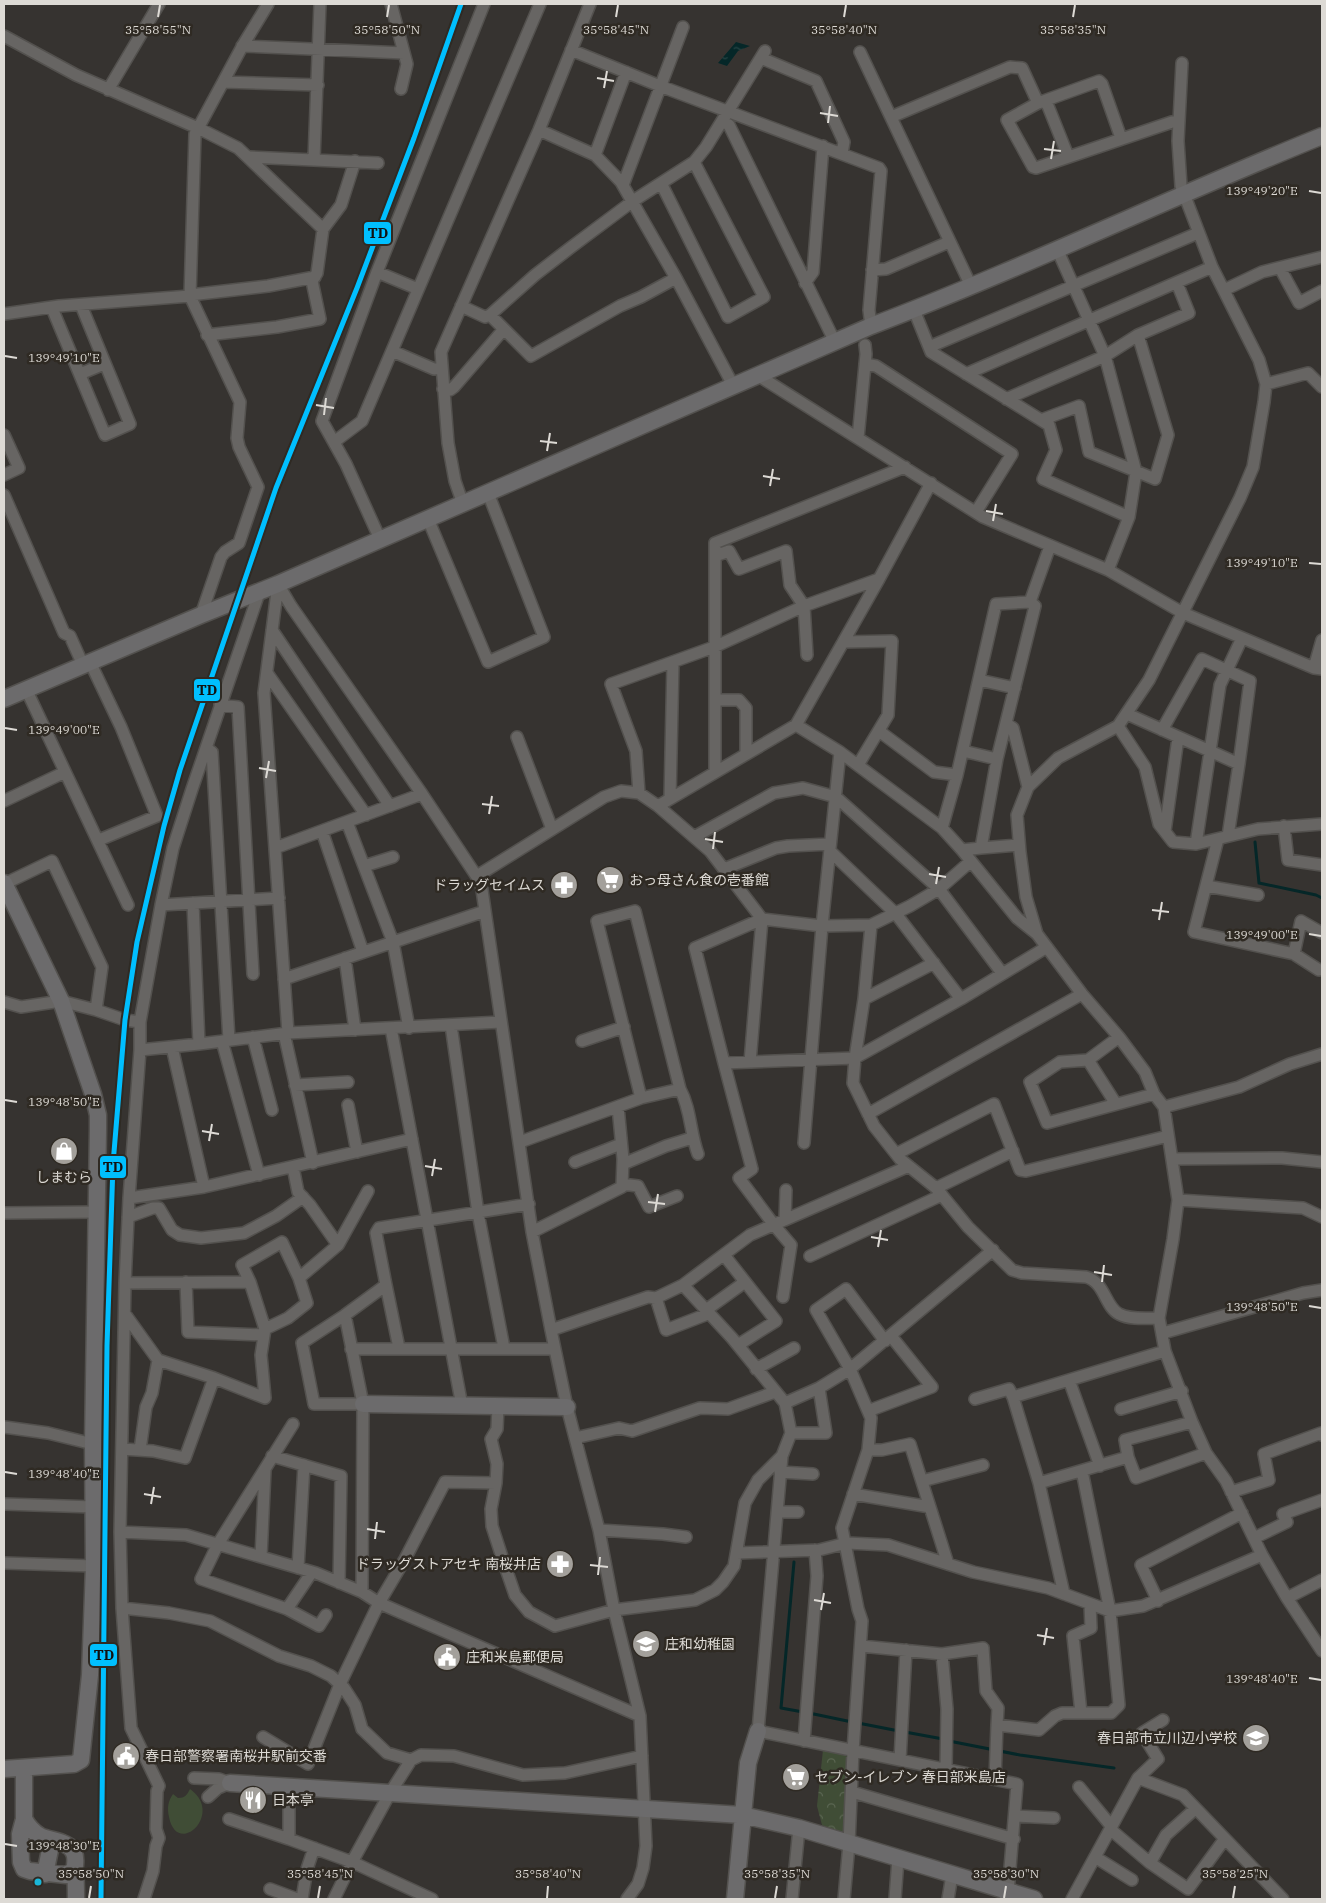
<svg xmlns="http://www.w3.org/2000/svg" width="1326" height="1903" viewBox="0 0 1326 1903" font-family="'IBM Plex Serif','Noto Sans JP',serif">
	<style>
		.grass { fill: #404d36 }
		.park { fill: url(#park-crowns) }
		.water { fill: url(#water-ripples) }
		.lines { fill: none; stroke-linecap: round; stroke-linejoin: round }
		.stream { stroke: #052728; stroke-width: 3 }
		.street-casing { stroke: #53514e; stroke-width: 14 }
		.secondary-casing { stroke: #53514e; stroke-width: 19 }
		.street { stroke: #676563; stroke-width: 11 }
		.secondary { stroke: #6c6b6c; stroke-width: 16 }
		.rail-1-casing { stroke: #2f2a23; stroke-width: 9 }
		.rail-1 { stroke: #00bfff; stroke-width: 5 }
		.ticks { fill: none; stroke: #dddad5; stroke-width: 2 }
		.bus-dot { fill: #1ab6d8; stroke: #2f2a23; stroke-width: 2 }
		.labels { text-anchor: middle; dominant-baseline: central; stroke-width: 5; stroke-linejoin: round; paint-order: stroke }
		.poi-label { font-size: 14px; fill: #dddad5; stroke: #2f2a23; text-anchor: start }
		.ticks-label { font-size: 12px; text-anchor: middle; fill: #dddad5; stroke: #2f2a23; stroke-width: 5; stroke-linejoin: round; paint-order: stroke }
		.line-badge { stroke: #2f2a23; stroke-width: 2 }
		.pale-badge-label { font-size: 14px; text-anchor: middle; font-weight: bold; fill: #111 }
	</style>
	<defs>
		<pattern id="park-crowns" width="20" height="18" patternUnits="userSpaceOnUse" patternTransform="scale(1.25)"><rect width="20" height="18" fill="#404d36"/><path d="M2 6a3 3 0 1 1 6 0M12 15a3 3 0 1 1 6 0" fill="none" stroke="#5b6652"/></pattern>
		<pattern id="water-ripples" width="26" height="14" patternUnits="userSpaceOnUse" patternTransform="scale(1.25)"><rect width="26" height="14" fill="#052728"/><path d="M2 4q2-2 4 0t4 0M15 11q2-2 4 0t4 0" fill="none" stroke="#294646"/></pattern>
	</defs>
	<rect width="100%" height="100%" fill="#363330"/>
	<path class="grass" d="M190 1789C225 1814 177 1858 169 1817 167 1808 168 1801 173 1794L178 1798C185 1798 187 1795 190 1789Z"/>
	<path class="park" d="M823 1750 848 1755 844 1835 822 1825 817 1806Z"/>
	<path class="water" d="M736 42 750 46 738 51 727 66 718 63Z"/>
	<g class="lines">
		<path class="stream" d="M1255 842 1259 883 1316 895 1322 898
			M794 1562 781 1708 803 1712
			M809 1713 852 1722
			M858 1723 899 1731
			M905 1732 943 1739
			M949 1741 1020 1755 1114 1768"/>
		<g class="street-casing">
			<path id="street" d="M391 4 407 64 401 89
				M4 36 76 75 198 128 238 148 323 229
				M242 46 404 53
				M571 50 660 86 879 168 881 171 869 310 871 326
				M860 52 971 286
				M761 58 816 81 844 142 842 153
				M223 82 318 85
				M108 90 159 4
				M1046 101 1068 156
				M891 117 1010 67 1022 68 1038 103
				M722 121 729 125 835 342
				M539 130 595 155 621 182 676 278 734 387
				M1121 138 1102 84 1099 81 1038 103 1007 120 1033 167 1036 168 1172 122 1179 121
				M595 155 626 72
				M250 157 378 163
				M314 159 320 4
				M661 183 728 317 764 297 694 162
				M623 185 683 27
				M1057 249 1105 356 1136 472 1129 517 1108 570
				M1280 268 1299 303 1322 291
				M872 270 886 269 949 242
				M377 272 418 289
				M805 283 813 272 823 146
				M1224 290 1262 272 1322 257
				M190 295 268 286 315 277
				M461 306 485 317 490 315 535 275 570 248 633 201 694 162 706 147 765 51
				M52 308 105 435 130 424 81 305
				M914 310 931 352 1049 425 1056 450 1043 479 1129 517
				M4 314 59 306 190 296
				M490 315 531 356 620 306 641 297 676 278
				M207 335 277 327 320 319 312 281 317 273 323 229 341 205 355 161
				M929 347 1198 233
				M392 351 434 369 442 368
				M865 364 876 366 1012 454 976 512
				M80 374 104 364
				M966 374 1212 267
				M759 376 983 517 1108 570 1183 613 1314 668 1322 669
				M1266 384 1308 373 1322 387
				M443 389 450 390 454 387 504 329
				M1006 399 1105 356 1138 335
				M1041 420 1079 406 1089 452 1155 479 1168 435 1138 335 1189 313 1177 283
				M4 435 19 468 4 475
				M858 438 866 354 865 345
				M334 442 362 421 540 4
				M4 495 64 633 70 636 83 665
				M463 504 455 481 448 443 441 352 539 130 590 4
				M428 519 488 662 544 637 488 493
				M380 539 346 464 322 421 377 272 484 4
				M715 556 729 551 739 569 786 551 790 585 804 606 807 655
				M278 584 291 606 422 794 481 883 532 1232 551 1330 567 1407 599 1530 614 1610 640 1716 646 1846 643 1868 638 1884 627 1899
				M278 584 264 693 288 1033
				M201 615 221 557 225 552 239 543 258 487 239 447 237 438 240 402 190 296 195 134 243 45 268 4
				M272 630 390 806
				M843 642 892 641 888 715 858 765
				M90 662 121 727 157 816 99 840
				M1314 668 1322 640
				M267 673 366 815
				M979 680 1015 688
				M26 689 128 905
				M715 700H739L746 708V754
				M220 705 238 707 253 974
				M1127 714 1239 764 1250 681 1202 659 1162 730
				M1007 724 1013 728 1028 787
				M796 725 840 752 942 828 962 850 1017 918 1037 934 1082 994 1119 1037 1145 1072 1154 1094 1164 1107 1178 1200 1173 1239 1159 1318 1165 1351 1192 1422 1206 1453 1226 1481 1262 1555 1287 1598 1322 1651
				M1118 726 1145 767 1159 824 1173 842 1196 844 1258 829 1322 824
				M879 731 934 772 957 775
				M517 737 552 829
				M206 748 212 752 229 1040
				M963 751 997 759
				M715 772V543L905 467
				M639 793 636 751 611 684 714 647 804 606 879 579 931 483
				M670 799 673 662
				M4 801 65 772
				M658 806 796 725 879 579
				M347 822 393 942 409 1028
				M1284 826 1288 860 1322 865
				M942 828 957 775 996 604 1030 602
				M322 831 363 952
				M1165 831 1178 738
				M1228 836 1239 764
				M694 837 774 793 803 788 836 797 939 889 1002 973
				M1218 839 1194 932 1294 954
				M1196 844 1220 685 1242 638
				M275 848 422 794
				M981 848 1019 845
				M962 850 981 848 997 759 1035 606 1030 602 1050 546
				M830 851 896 914 961 999
				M971 861 939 889 910 906 871 925 822 926 762 919 695 948 724 1063 855 1058 961 999 1047 947
				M364 866 393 857
				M724 869 776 848 788 846 830 844
				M477 876 604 797 621 791 639 793 658 806 710 851 762 919 750 1062
				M4 884 52 861 102 967 96 1010
				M1206 886 1258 895
				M193 903 199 1044
				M161 905 279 898
				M871 925 864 999 855 1058 853 1083 874 1126 900 1159 936 1188 968 1227 1012 1270 1022 1273 1086 1277C1105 1282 1105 1307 1119 1314 1130 1320 1147 1318 1159 1318
				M1037 934 1026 897 1020 852 1017 815 1028 787 1058 758 1118 726 1149 680 1240 498 1253 467 1264 402 1266 384 1259 360 1212 267 1181 186 1178 141 1182 63
				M345 958 355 1030
				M1319 970 1294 954 1301 921 1322 933
				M284 979 485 911
				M864 999 934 963
				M4 1002 21 1007 61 1001 96 1010 125 1020 140 1022
				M451 1025 478 1213 504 1348
				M391 1028 462 1406
				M284 1033 313 1163
				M253 1037 272 1110
				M1119 1037 1088 1060 1060 1062 1030 1082 1047 1123 1154 1094
				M222 1041 259 1175
				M582 1041 624 1027
				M172 1047 204 1187
				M140 1050 199 1044 288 1033 501 1022
				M1088 1060 1116 1104
				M724 1063 752 1169 739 1178 774 1225 791 1245 783 1297
				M295 1085 348 1082
				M680 1089 641 1098 597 921 635 911 680 1089C691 1109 690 1133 698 1154
				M348 1105 357 1152
				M1164 1107 1239 1087 1290 1064 1322 1054
				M868 1114 1082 994
				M520 1142 641 1098
				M804 1143 822 926 840 752
				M896 1154 994 1104 1020 1170 1026 1171 1168 1136
				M1172 1159 1282 1158 1322 1162
				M575 1162 621 1144
				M623 1164 666 1146 692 1138
				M293 1167 298 1192 310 1205 338 1245
				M622 1184 638 1186 649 1207 677 1196
				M936 1188 1013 1151
				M129 1198 204 1187 412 1139
				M1178 1200 1303 1208 1322 1217
				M4 1213 97 1212
				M128 1217 153 1208H159L172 1230 180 1235 201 1238 244 1233 276 1216 303 1197
				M785 1220 786 1190
				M532 1232 622 1187 623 1159 618 1107
				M724 1255 776 1321 738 1345
				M810 1256 942 1195
				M186 1282 188 1332 264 1335
				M250 1282 242 1265 282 1242 299 1278
				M386 1285 399 1348
				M683 1285 732 1338 785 1403 791 1433 782 1456 758 1731 1017 1784 1008 1892 1005 1899
				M656 1298 666 1330 705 1315 706 1310 745 1282
				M125 1314 158 1360 214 1378
				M345 1315 363 1404 362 1592
				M265 1329 288 1318 307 1303 299 1278 338 1245 368 1191
				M551 1330 648 1297 656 1298 683 1285 750 1235 909 1166
				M1163 1333 1303 1293 1322 1290
				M351 1349H555
				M756 1369 794 1348
				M1069 1380 1100 1466
				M1013 1397 1165 1351
				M975 1399 1009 1389 1013 1397 1039 1483 1064 1594
				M785 1403 819 1388 850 1369 993 1250
				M363 1404H314L302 1343 345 1315 386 1285 376 1233 379 1228 529 1204
				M498 1406 497 1429 491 1439 497 1464 496 1483 491 1509 492 1526 503 1560 515 1595 529 1612 555 1626 614 1610 695 1600 715 1590 723 1582 734 1566 745 1503 758 1480 782 1456
				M1121 1409 1182 1391
				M868 1411 932 1387 891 1336
				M293 1424 218 1544 201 1579 287 1609 319 1626 326 1615
				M4 1427 48 1433 93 1444
				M791 1433H826L819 1388
				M575 1438 619 1428 632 1431 700 1408 728 1409 775 1392
				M122 1449 153 1451 185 1458 214 1378 265 1398 261 1355 265 1329 250 1282 125 1283
				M140 1450 146 1407 152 1393 158 1360
				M868 1450H882L910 1444 948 1564
				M272 1456 341 1476 339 1583
				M1128 1457 1136 1478 1206 1453
				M780 1472 813 1474
				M922 1481 983 1465
				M1039 1483 1128 1457 1125 1440 1192 1422
				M1231 1492 1269 1480 1264 1454 1321 1433 1322 1435
				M853 1494 930 1507
				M4 1504 94 1507
				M778 1512H798
				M599 1530 663 1534 686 1537
				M120 1532 186 1535 316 1573 362 1592 379 1603 640 1716
				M1254 1538 1287 1522 1283 1514 1322 1500
				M737 1553 819 1550 847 1543 888 1545 973 1572 1048 1588 1110 1611 1143 1606 1262 1555
				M261 1557 265 1470
				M4 1563 94 1566
				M298 1568 304 1465
				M1287 1598 1322 1580
				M1158 1601 1141 1565 1242 1513
				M122 1608 169 1613 210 1621 279 1656 311 1666 331 1676 344 1688 355 1705 362 1729 387 1753 411 1760
				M287 1609 312 1572
				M861 1646 942 1654 983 1648 986 1691 998 1708 997 1725
				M942 1654 947 1709 946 1769
				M1081 1713 1073 1636 1091 1628 1090 1604
				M263 1737 308 1764 340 1684 379 1603 405 1559 445 1482 496 1483
				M804 1741 817 1576 815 1550
				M900 1760 906 1650
				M194 1778 219 1779 230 1783
				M1138 1778 1158 1759 1142 1733 1163 1720
				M995 1779 997 1725 1039 1730 1055 1716 1062 1713H1111L1119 1705 1110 1611 1082 1471
				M1079 1787 1112 1827
				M852 1792 1014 1839
				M208 1797 218 1788 230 1783
				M1015 1816 1054 1818
				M229 1819 289 1839 352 1862 432 1899
				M1110 1829 1150 1863 1188 1889 1224 1840
				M289 1839V1786
				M1095 1857 1132 1880
				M1150 1863 1166 1835 1195 1809
				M270 1889 297 1899
				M144 1899 153 1871 156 1846 159 1838 156 1829 157 1791 159 1786 131 1728 122 1608 120 1532 125 1283 129 1198 140 1050V1022L161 905 173 848 192 789 259 593
				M302 1899 307 1869 314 1848
				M334 1899 352 1862 390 1793 411 1760 421 1755 454 1756 523 1775 565 1773 642 1756
				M792 1899 799 1828
				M844 1899 849 1844 853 1751 862 1621 858 1609 842 1528 868 1450 871 1418 850 1369 816 1310 846 1289 885 1341
				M895 1899 898 1859
				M948 1899 952 1875
				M1072 1899 1138 1778 1183 1795 1283 1899"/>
		</g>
		<g class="secondary-casing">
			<path id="secondary" d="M4 699 201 615 278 584 871 326C1024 268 1171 197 1322 136
				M4 883 61 1001 93 1094 98 1115V1129L93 1444 94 1566 90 1675 81 1760 74 1764 4 1769
				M363 1404 567 1407
				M24 1768V1819L20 1834 21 1862 24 1869 30 1871 66 1875 74 1870
				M230 1783 742 1815 799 1828 1034 1899
				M24 1819C28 1826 33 1832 40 1836 50 1841 70 1841 74 1853 77 1859 74 1866 75 1872 76 1881 76 1890 76 1899
				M45 1874 52 1840
				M735 1899 748 1763 758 1731"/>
		</g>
		<use href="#street" class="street"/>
		<use href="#secondary" class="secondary"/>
		<g class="rail-1-casing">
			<path id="rail-1" d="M101 1899 107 1346 113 1164 125 1020 137 942 164 826 180 770 276 488 357 288 414 138 461 4"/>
		</g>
		<use href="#rail-1" class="rail-1"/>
	</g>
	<path class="ticks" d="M158 17 160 5M387 17 389 5M616 17 618 5M844 17 846 5M1073 17 1075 5M597 78 614 81M604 88 607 71M820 113 838 116M828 123 830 106M1044 149 1061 151M1051 159 1054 141M1309 191 1321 193M5 356 17 358M316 405 334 408M324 415 326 398M540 441 557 443M547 451 550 433M763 476 780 479M770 486 773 469M986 511 1003 514M993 521 996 504M1309 563 1321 564M5 728 17 730M259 768 276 771M266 778 269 761M482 804 499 806M489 814 492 796M705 839 723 842M713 849 715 832M929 874 946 877M936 884 939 867M1152 910 1169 912M1159 920 1162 902M1309 934 1321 936M5 1100 17 1102M202 1131 219 1134M209 1141 212 1124M425 1166 442 1169M432 1176 435 1159M648 1202 665 1204M655 1212 658 1194M871 1237 888 1240M878 1247 881 1230M1094 1272 1112 1275M1102 1282 1104 1265M1309 1306 1321 1308M5 1472 17 1474M144 1494 161 1497M151 1504 154 1487M367 1529 385 1532M375 1539 377 1522M590 1565 608 1567M598 1575 600 1557M814 1600 831 1603M821 1610 824 1593M1037 1635 1054 1638M1044 1645 1047 1628M1309 1678 1321 1680M5 1844 17 1846M89 1898 91 1886M318 1898 320 1886M547 1898 548 1886M775 1898 777 1886M1004 1898 1006 1886M1233 1898 1235 1886"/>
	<defs>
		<g id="supermarket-disc" transform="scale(1.4375)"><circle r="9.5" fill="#a3a09b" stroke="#2f2a23"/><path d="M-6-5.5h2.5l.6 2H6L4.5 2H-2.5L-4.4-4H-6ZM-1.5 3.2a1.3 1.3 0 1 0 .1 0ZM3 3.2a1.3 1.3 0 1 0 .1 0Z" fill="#fff"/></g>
		<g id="pharmacy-disc" transform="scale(1.4375)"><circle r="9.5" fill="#a3a09b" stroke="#2f2a23"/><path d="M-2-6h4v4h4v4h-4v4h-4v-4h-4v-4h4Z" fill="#fff"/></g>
		<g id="shop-disc" transform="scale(1.4375)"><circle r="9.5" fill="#a3a09b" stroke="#2f2a23"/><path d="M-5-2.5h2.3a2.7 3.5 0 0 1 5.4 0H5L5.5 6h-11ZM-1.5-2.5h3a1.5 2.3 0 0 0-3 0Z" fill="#fff"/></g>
		<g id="school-disc" transform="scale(1.4375)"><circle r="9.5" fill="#a3a09b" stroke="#2f2a23"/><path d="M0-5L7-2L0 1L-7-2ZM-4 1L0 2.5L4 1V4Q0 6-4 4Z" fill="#fff"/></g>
		<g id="civic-disc" transform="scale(1.4375)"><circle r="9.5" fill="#a3a09b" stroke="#2f2a23"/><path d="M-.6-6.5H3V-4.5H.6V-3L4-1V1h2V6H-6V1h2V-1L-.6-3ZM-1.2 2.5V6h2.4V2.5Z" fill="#fff"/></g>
		<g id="restaurant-disc" transform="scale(1.4375)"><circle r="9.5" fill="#a3a09b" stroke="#2f2a23"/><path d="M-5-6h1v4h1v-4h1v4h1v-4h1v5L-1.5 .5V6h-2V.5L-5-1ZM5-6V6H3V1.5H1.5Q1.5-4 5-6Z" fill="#fff"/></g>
	</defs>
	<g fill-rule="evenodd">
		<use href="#supermarket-disc" x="610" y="880"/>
		<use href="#pharmacy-disc" x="564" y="885"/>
		<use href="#shop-disc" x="64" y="1151"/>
		<use href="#pharmacy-disc" x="560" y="1564"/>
		<use href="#school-disc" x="646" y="1644"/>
		<use href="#civic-disc" x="447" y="1657"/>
		<use href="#school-disc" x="1256" y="1738"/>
		<use href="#civic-disc" x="126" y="1756"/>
		<use href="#supermarket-disc" x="796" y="1777"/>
		<use href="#restaurant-disc" x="253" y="1800"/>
	</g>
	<circle class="bus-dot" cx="38" cy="1882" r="4.5"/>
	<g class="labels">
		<g class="poi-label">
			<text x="629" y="880">おっ母さん食の壱番館</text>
			<text x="545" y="885" text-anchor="end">ドラッグセイムス</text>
			<text x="64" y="1177" text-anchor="middle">しまむら</text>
			<text x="541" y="1564" text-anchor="end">ドラッグストアセキ 南桜井店</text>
			<text x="665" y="1644">庄和幼稚園</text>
			<text x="466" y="1657">庄和米島郵便局</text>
			<text x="1237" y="1738" text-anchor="end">春日部市立川辺小学校</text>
			<text x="145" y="1756">春日部警察署南桜井駅前交番</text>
			<text x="815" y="1777">セブン-イレブン 春日部米島店</text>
			<text x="272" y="1800">日本亭</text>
		</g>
	</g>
	<g class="ticks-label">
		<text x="387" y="34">35°58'50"N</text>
		<text x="616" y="34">35°58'45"N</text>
		<text x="844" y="34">35°58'40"N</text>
		<text x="1073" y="34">35°58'35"N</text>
		<text x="158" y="34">35°58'55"N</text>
		<text x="1262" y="195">139°49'20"E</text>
		<text x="64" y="362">139°49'10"E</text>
		<text x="1262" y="567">139°49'10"E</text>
		<text x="64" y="734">139°49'00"E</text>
		<text x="1262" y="939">139°49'00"E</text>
		<text x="64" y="1106">139°48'50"E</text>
		<text x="1262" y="1311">139°48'50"E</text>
		<text x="64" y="1478">139°48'40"E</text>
		<text x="1262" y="1683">139°48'40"E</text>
		<text x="64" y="1850">139°48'30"E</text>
		<text x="91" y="1878">35°58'50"N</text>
		<text x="320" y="1878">35°58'45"N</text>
		<text x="548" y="1878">35°58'40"N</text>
		<text x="777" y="1878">35°58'35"N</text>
		<text x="1006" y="1878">35°58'30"N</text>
		<text x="1235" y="1878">35°58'25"N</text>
	</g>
	<g class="line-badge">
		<rect x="363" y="221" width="29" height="24" rx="5" fill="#00bfff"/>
		<rect x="193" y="678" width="28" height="24" rx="5" fill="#00bfff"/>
		<rect x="99" y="1155" width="28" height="24" rx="5" fill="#00bfff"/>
		<rect x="89" y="1643" width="29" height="24" rx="5" fill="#00bfff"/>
	</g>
	<g class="pale-badge-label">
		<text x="378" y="238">TD</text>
		<text x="207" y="695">TD</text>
		<text x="113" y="1172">TD</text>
		<text x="104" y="1660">TD</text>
	</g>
	<rect width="1326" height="1903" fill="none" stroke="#dddad5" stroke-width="10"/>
</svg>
